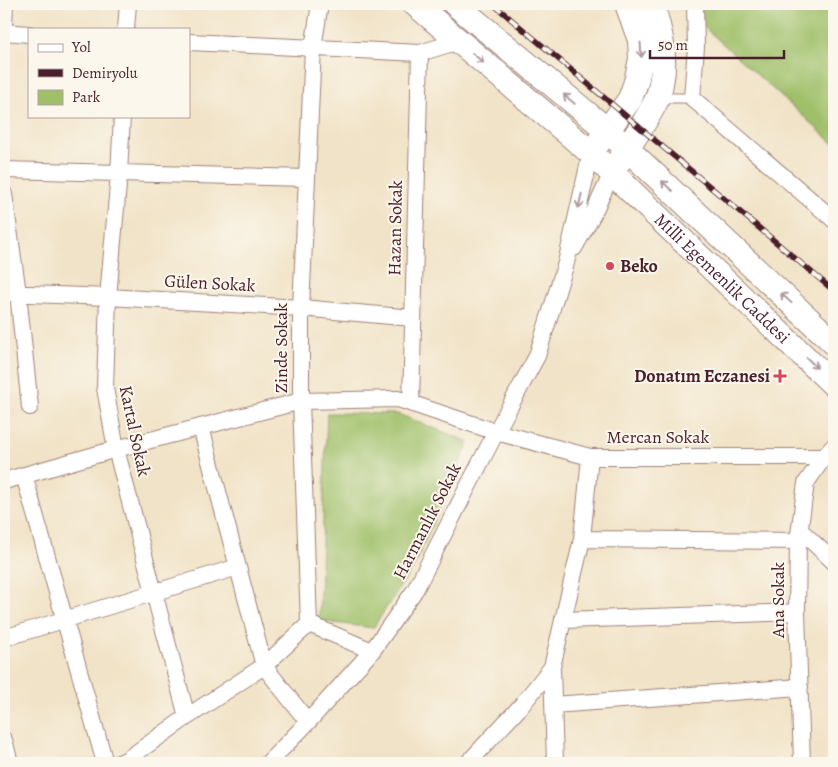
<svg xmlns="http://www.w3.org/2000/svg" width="838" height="767" viewBox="0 0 838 767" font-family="Alegreya,serif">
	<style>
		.park { fill: #9fc069; stroke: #74704a }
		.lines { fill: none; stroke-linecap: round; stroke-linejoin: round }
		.service-casing { stroke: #9e8179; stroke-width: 11 }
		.minor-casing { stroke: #9e8179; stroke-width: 18 }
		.secondary-casing { stroke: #9e8179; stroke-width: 26 }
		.service { stroke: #fff; stroke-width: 9 }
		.minor { stroke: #fff; stroke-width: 16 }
		.secondary { stroke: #fff; stroke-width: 24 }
		.rail-casing { stroke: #4a1f2b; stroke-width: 5.5 }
		.rail { stroke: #fbf7ec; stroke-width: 4; stroke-dasharray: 11; stroke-linecap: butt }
		.oneway { stroke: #ae9aa0 }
		.poi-dot { fill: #d1495b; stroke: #fbf7ec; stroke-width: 2 }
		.labels { text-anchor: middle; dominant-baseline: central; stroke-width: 4; stroke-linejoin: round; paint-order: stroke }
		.street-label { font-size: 18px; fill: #4a1f2b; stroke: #fbf7ec }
		.poi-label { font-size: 18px; font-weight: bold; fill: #4a1f2b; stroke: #fbf7ec; text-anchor: start }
	</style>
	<rect width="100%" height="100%" fill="#fbf7ec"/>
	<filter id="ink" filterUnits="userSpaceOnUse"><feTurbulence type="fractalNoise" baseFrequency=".02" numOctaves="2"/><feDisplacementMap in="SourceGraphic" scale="10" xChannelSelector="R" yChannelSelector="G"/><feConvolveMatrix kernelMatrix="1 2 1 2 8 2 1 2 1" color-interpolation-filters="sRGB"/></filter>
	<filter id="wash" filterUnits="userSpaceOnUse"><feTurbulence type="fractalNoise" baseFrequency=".0096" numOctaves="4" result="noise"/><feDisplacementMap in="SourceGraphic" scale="20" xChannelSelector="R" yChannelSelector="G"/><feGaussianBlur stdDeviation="1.12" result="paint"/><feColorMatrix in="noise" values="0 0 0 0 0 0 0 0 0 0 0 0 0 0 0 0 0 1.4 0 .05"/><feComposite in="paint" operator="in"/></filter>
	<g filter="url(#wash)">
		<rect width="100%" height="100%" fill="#f1e3c7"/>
		<path class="park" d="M695 4H834V144L695 19Z
			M327 413 398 414 469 442 415 564 373 628 319 621Z"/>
	</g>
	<g filter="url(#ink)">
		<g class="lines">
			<g class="service-casing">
				<path id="service" d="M660 98H692"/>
			</g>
			<g class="minor-casing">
				<path id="minor" d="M320 4 313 48 301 308V401L309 624 372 651
					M695 4 696 47 692 98 834 220
					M4 23 5 4
					M126 29 128 4
					M4 32 29 34
					M189 42 420 53 459 41
					M122 116 119 174 108 297 105 388 116 449 187 717
					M4 170 307 178
					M4 194 18 293 30 407
					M574 248 593 214 612 173
					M4 293 108 297 301 308 413 318
					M411 403 420 53
					M201 427 264 666 308 722
					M24 475 105 763
					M4 481 116 449 301 401 398 399 496 432 590 457H824
					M800 530 834 562
					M582 539 798 541
					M563 620 797 612
					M4 638 238 567
					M553 705 800 687
					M4 740 10 763
					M119 763 126 760 187 717 264 666 309 624
					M268 763 308 722 372 651 415 590 496 432 537 356 566 263 591 153
					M468 763 521 706 552 667
					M555 763 552 667 582 539 590 457
					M802 763 797 612 798 541 806 483 824 457 834 446"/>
			</g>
			<g class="secondary-casing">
				<g id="secondary">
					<path id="s1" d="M415 4 591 153 834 385"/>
					<path d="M455 4 607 130 834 343"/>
					<path d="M599 142 630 99 636 82 641 59 640 40 627 4"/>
					<path d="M619 161C631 142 648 119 657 99 659 94 660 88 661 84 667 56 660 30 652 4"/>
				</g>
			</g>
			<use href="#service" class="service"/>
			<use href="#minor" class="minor"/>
			<use href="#secondary" class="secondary"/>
			<g class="rail-casing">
				<path id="rail" d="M493 4 834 291"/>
			</g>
			<use href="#rail" class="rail"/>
		</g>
		<defs><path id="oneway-shaft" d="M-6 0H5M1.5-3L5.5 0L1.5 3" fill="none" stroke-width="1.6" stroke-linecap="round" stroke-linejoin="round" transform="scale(1.25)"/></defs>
		<g class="oneway">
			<use href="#oneway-shaft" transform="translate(641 50) rotate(86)"/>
			<use href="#oneway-shaft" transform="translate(478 58) rotate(40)"/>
			<use href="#oneway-shaft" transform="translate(569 99) rotate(-140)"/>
			<use href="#oneway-shaft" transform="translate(667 186) rotate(-137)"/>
			<use href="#oneway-shaft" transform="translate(580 201) rotate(103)"/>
			<use href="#oneway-shaft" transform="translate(786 298) rotate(-137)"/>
			<use href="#oneway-shaft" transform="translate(812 363) rotate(44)"/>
		</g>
	</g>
	<g class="poi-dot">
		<circle cx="610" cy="266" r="5"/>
		<path d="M777.5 368.5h5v5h5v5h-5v5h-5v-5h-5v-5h5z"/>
	</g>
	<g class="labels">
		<g class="street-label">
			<text transform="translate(395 228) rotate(-89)">Hazan Sokak</text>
			<text stroke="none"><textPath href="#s1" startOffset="412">Milli Egemenlik Caddesi</textPath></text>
			<text transform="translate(210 283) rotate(3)">Gülen Sokak</text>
			<text transform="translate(281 348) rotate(-90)">Zinde Sokak</text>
			<text transform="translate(135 431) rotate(78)">Kartal Sokak</text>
			<text x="658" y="437">Mercan Sokak</text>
			<text transform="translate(427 521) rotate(-63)">Harmanlık Sokak</text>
			<text transform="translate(778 600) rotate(-90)">Ana Sokak</text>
		</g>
		<g class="poi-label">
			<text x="620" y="266">Beko</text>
			<text x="770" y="376" text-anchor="end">Donatım Eczanesi</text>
		</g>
	</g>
	<rect width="838" height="767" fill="none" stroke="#fbf7ec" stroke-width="20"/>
	<rect x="28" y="28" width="162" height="90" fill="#fbf7ec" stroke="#b4a19f"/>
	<rect x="38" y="44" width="25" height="8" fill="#ffffff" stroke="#b4a19f"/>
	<text x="72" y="52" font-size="15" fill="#4a1f2b">Yol</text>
	<rect x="38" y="69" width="25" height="8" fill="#4a1f2b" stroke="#b4a19f"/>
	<text x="72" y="78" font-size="15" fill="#4a1f2b">Demiryolu</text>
	<rect x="38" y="90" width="25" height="15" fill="#9fc069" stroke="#b4a19f"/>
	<text x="72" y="102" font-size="15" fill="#4a1f2b">Park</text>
	<path d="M650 50v8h134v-8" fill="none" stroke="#4a1f2b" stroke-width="2.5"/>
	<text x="658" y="50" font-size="15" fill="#4a1f2b" stroke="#fbf7ec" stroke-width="4" paint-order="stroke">50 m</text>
</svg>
